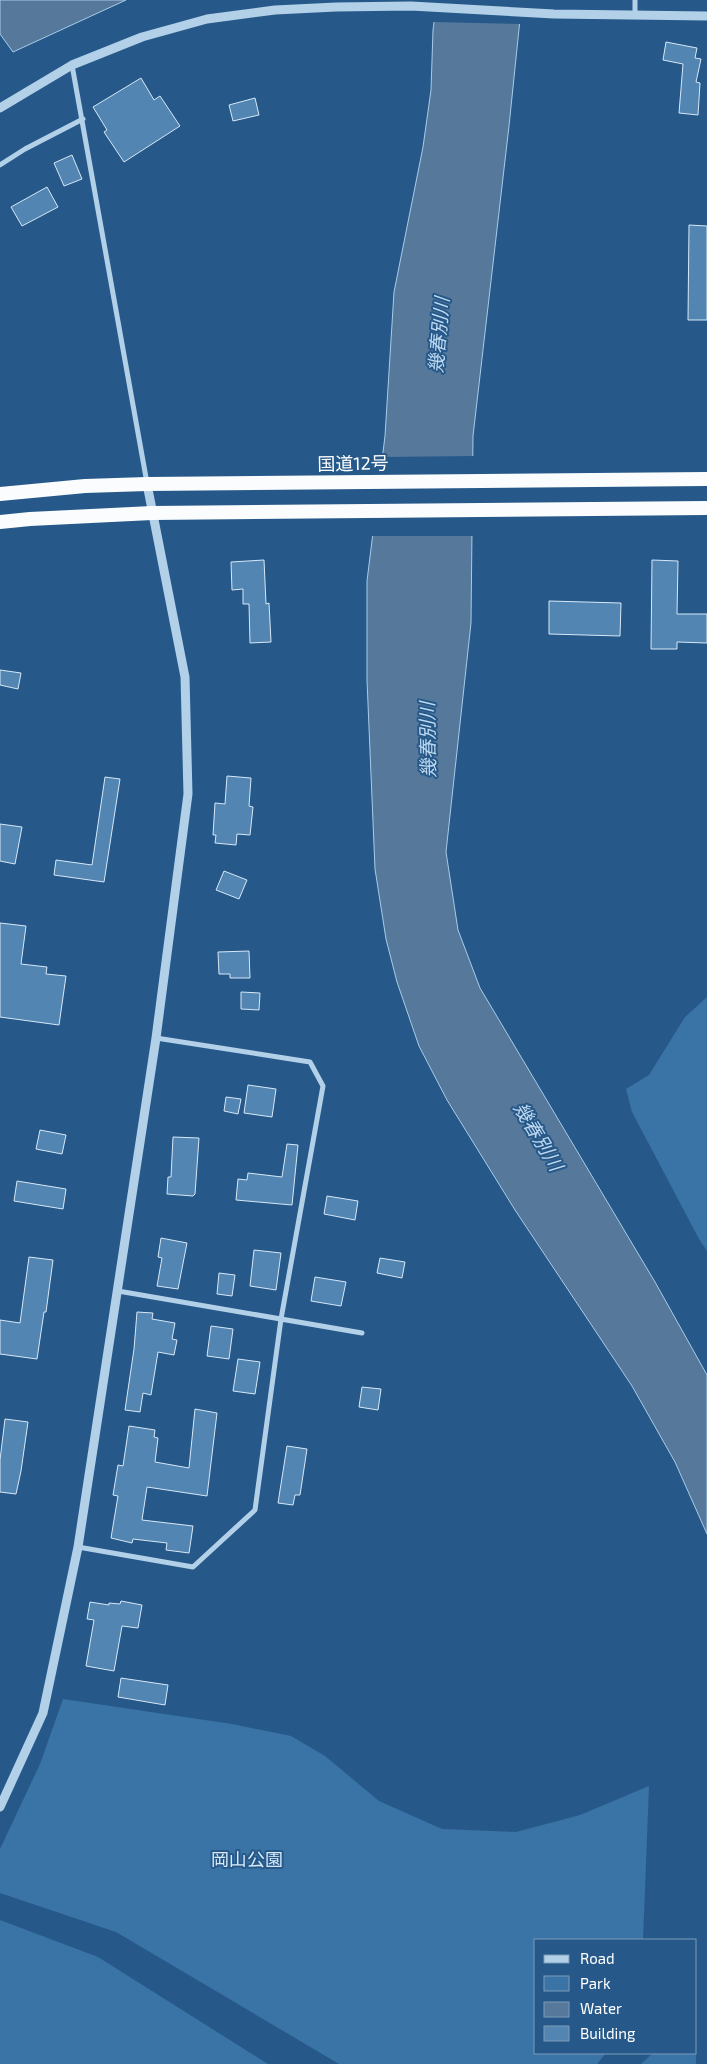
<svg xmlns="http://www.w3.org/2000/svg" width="707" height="2064" viewBox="0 0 707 2064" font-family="'Exo 2','Noto Sans JP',sans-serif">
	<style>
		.green { fill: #3a73a6 }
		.water { fill: #56799b; stroke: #a7ccea }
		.pier { fill: #265989 }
		.building { fill: #5285b2; stroke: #d7e8f7 }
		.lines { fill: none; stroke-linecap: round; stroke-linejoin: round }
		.minor { stroke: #b3d0e9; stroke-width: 5 }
		.tertiary { stroke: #b3d0e9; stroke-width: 9 }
		.trunk { stroke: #fafcfe; stroke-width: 14 }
		.labels { text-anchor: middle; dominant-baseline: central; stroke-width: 4; stroke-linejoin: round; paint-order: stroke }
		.street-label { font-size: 18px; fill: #fff; stroke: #265989 }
		.park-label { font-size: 18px; fill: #d7e8f7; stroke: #265989 }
		.water-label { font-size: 19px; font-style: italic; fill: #bed9f1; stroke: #265989 }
	</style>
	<rect width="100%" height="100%" fill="#265989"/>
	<path class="green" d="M707 997V1251L699 1239 632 1112 626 1089 649 1075 685 1017Z
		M63 1699 232 1724 291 1736 325 1756 379 1801 442 1829 516 1832 580 1815 649 1786 643 1940H536V2053H606L597 2064H339L116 1932 0 1893V1849L40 1764Z
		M0 1920 98 1957 268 2064H0Z
		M696 2046V2064H641L653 2053H696Z"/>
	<path class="water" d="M0 0H126L13 52 0 34Z
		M437 0H522L509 126 473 436 471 623 446 852 458 930 480 988 655 1282 707 1375V1534L675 1462 632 1386 515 1210 447 1100 419 1046 397 982 386 939 375 869 367 680V581L385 436 394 292 423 147 431 90 433 30Z"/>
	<path class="pier" d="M434 0H525L522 24 432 22Z
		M475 456 474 536H370L380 457Z"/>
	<path class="building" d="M666 42 697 48 695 58 701 59 696 82 700 83 698 115 679 113 683 64 663 60Z
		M141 78 154 100 160 96 180 126 124 162 104 132 107 130 93 107Z
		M255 98 259 115 233 121 229 105Z
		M72 155 82 179 64 186 54 163Z
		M47 187 58 207 22 226 11 207Z
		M689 225 707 226V320H688Z
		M264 560 266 604 269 603 271 642 250 643 249 604H243V589L232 590 231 562Z
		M652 560 678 561 677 614H707V643L677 642V649H651Z
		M549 601 621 603 620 636 549 634Z
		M0 670 21 673 18 689 0 685Z
		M227 776 251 778 249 806 253 807 250 835 237 834 236 845 215 843 216 835H213L215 803 225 804Z
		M105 777 120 779 104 882 54 875 56 860 92 865Z
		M0 824 22 827 15 864 0 861Z
		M224 871 247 880 239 899 216 890Z
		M0 923 26 926 21 964 47 967 46 974 66 976 59 1025 0 1017Z
		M249 951 250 978H230V974H219L218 952Z
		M241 992 260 993 259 1010 241 1009Z
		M248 1085 276 1089 272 1117 244 1113Z
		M226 1097 241 1099 238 1114 224 1111Z
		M40 1130 66 1135 62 1154 36 1149Z
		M173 1137 199 1138 195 1194 193 1196 167 1194 168 1177H171Z
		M287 1144 298 1145 292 1205 236 1200 238 1179 247 1180 248 1173 282 1177Z
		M17 1181 66 1189 63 1209 14 1201Z
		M327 1196 358 1201 355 1220 324 1214Z
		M161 1238 187 1243 178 1289 157 1286 162 1258 158 1257Z
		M254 1250 281 1253 276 1290 250 1286Z
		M29 1257 53 1260 46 1312H44L37 1359 0 1354V1320L20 1323Z
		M380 1258 405 1262 402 1278 377 1273Z
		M219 1273 235 1275 232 1296 217 1294Z
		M315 1277 346 1282 341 1306 311 1301Z
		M137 1312 153 1313 152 1319 175 1323 172 1339 177 1340 174 1355 158 1352 151 1395 143 1393 140 1412 125 1410 134 1349Z
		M211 1326 233 1329 229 1359 207 1356Z
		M238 1359 260 1362 255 1394 233 1391Z
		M362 1387 381 1389 378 1410 359 1407Z
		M195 1409 217 1413 207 1496 147 1487 142 1520 193 1526 189 1553 166 1550 167 1543 133 1539 132 1543 111 1538 118 1496 113 1495 118 1465 123 1466 129 1426 155 1430 154 1437 158 1438 155 1462 189 1468Z
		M5 1419 28 1422 21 1471 16 1494 0 1492V1460Z
		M287 1446 307 1449 300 1495H295L293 1505 278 1503Z
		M121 1601 142 1605 138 1628 122 1626 114 1671 86 1666 94 1620 87 1619 90 1602 109 1605V1603L120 1604Z
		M121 1678 168 1685 165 1705 118 1697Z"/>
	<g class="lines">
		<path class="minor" d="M635 15V0
			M72 65 147 483
			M0 165 25 149 83 119
			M118 1291 362 1333
			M78 1547 193 1567 255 1510 281 1319 323 1086 310 1062 156 1038"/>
		<path class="tertiary" d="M0 108 72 65 142 37 207 19 275 10 336 7 411 6 554 14 707 16
			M0 1807 43 1713 78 1547 156 1038 188 794 185 677 147 484"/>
		<path class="trunk" d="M0 494 85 486 147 484 707 479
			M0 522 30 519 152 513 707 508"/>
	</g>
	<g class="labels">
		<g class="street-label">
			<text transform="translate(353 463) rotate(-1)">国道12号</text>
		</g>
		<g class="park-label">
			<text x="247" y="1859">岡山公園</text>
		</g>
		<g class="water-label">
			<text transform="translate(438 335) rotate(-85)">幾春別川</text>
			<text transform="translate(427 740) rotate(-91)">幾春別川</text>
			<text transform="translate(539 1136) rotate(59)">幾春別川</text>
		</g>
	</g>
	<rect x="534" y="1939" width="162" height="115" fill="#265989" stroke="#7d9bb8"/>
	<rect x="544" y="1955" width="25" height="8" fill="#b3d0e9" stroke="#7d9bb8"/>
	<text x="580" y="1964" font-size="15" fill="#ffffff">Road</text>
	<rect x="544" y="1976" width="25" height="15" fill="#3a73a6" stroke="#7d9bb8"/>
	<text x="580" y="1989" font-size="15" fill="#ffffff">Park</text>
	<rect x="544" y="2002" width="25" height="15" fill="#56799b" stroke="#7d9bb8"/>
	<text x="580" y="2014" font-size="15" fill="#ffffff">Water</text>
	<rect x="544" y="2026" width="25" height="15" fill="#5285b2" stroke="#7d9bb8"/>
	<text x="580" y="2039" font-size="15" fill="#ffffff">Building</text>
</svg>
